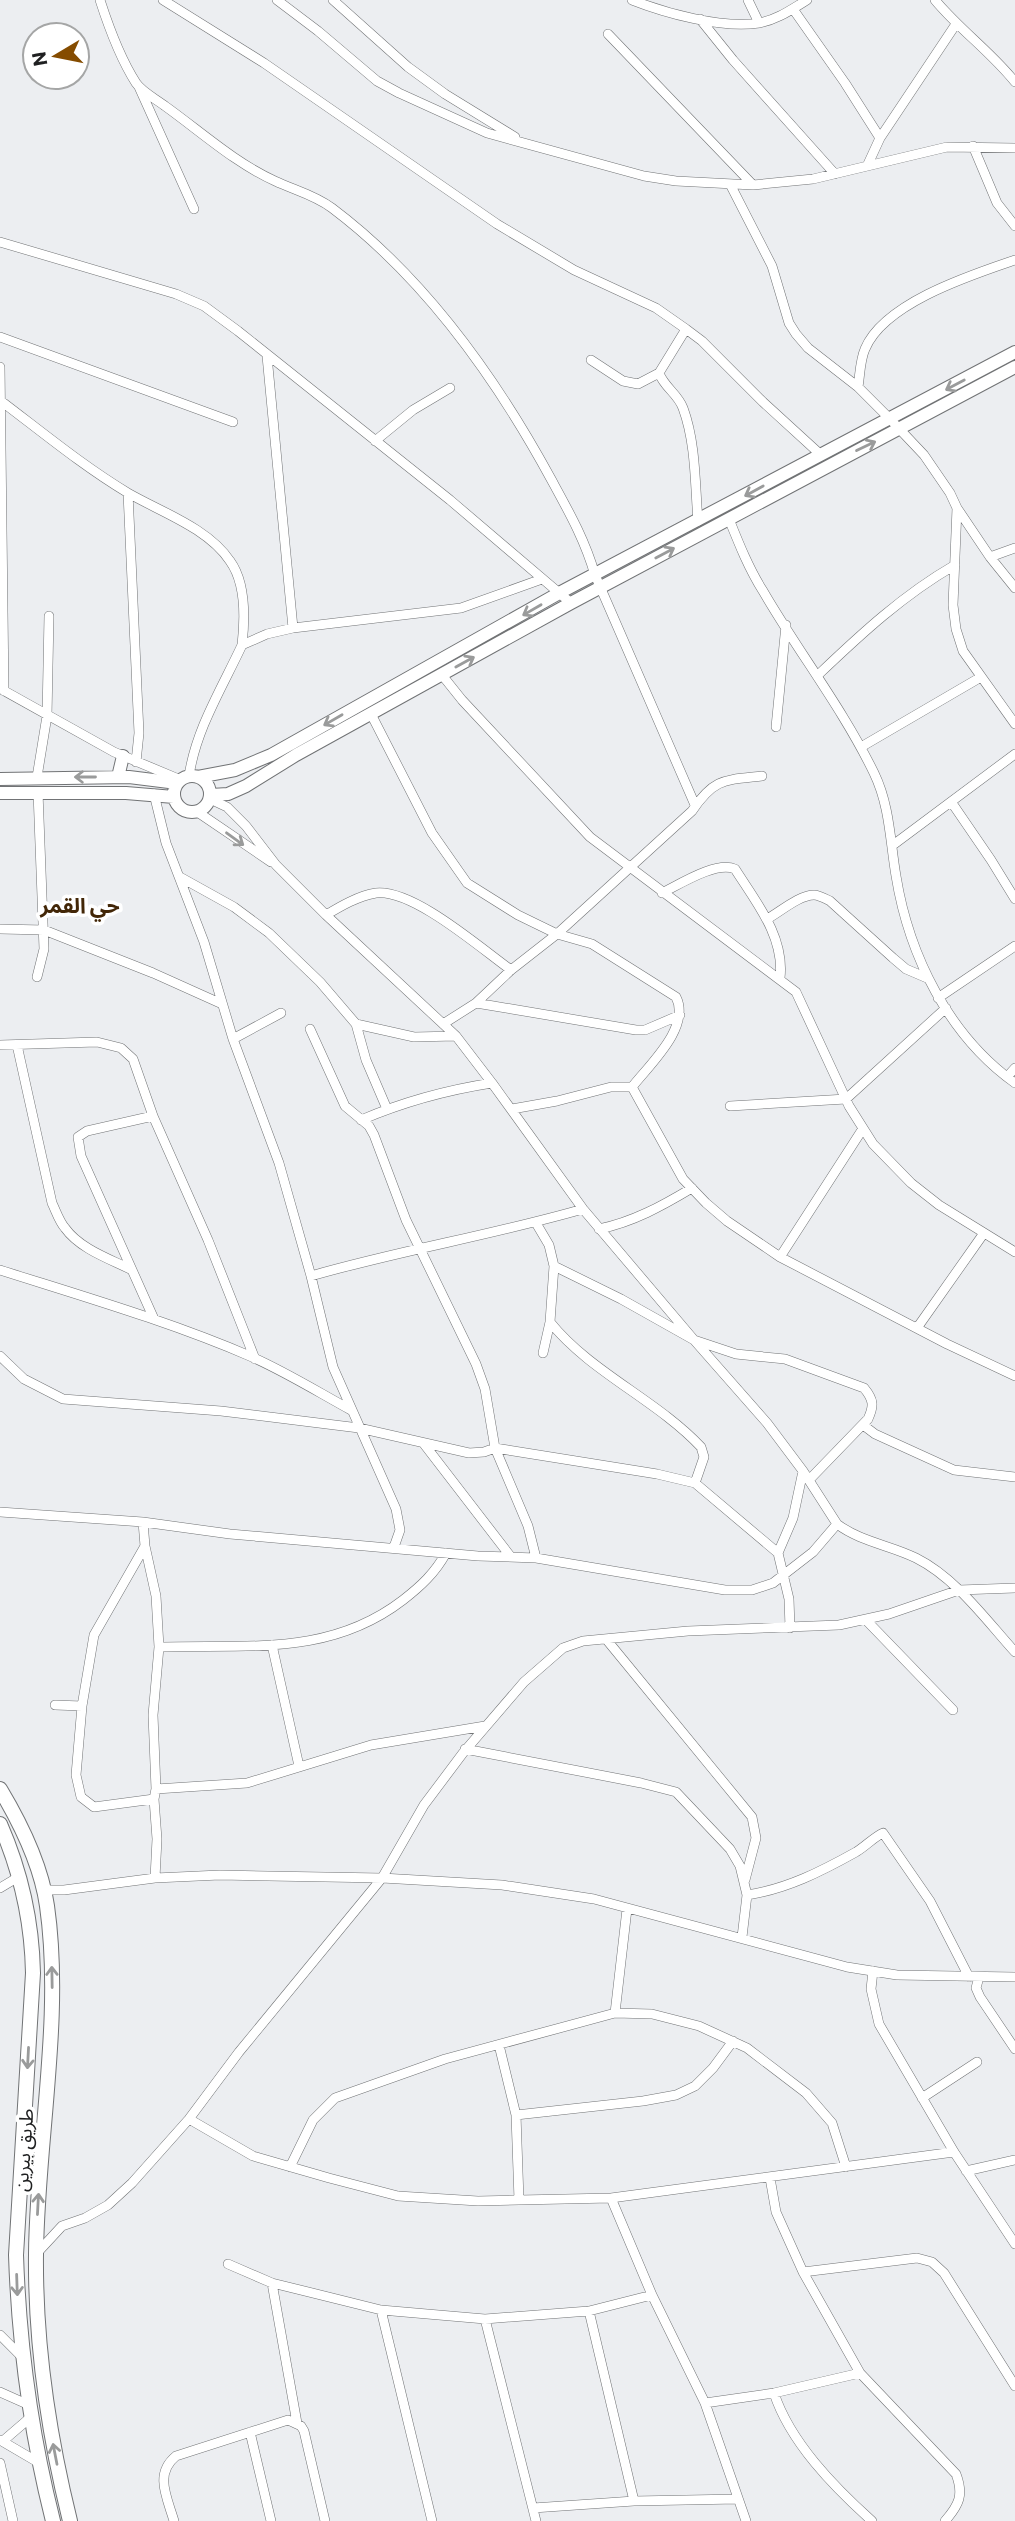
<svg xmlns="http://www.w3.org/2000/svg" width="1015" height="2521" viewBox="0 0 1015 2521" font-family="Commissioner,'Noto Sans Arabic',sans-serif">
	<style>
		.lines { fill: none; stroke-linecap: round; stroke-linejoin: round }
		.street-casing { stroke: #717375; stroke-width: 10 }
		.secondary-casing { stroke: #717375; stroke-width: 14 }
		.primary-casing { stroke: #717375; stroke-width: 16 }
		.street { stroke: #fff; stroke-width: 9 }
		.secondary { stroke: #fff; stroke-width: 12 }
		.primary { stroke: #fff; stroke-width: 14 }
		.oneway { stroke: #9a9b9b }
		.labels { text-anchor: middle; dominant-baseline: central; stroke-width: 7; stroke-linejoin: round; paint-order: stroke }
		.street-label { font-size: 19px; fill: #1f2021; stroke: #fff }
		.neighbourhood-label { font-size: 21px; font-weight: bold; fill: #422607; stroke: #fff }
	</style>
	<rect width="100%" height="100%" fill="#eceef1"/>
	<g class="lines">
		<g class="street-casing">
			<path id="street" d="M100 0C109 28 120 58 136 83 142 92 156 99 165 106 200 131 235 163 275 181 294 190 315 195 332 208 425 278 496 378 551 479 569 512 585 540 595 575L695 805
				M163 0 264 63 497 224 574 270 656 308 686 329 702 341 763 402 821 455
				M277 0 318 31 377 81 399 93 487 133 644 176 676 181 753 185 813 179 947 147 1015 148
				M333 0 408 67 445 94 515 137
				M632 0C665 13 722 29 759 23 777 20 792 9 807 0
				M748 0 759 23
				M935 0C960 30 991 52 1015 82
				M793 9 845 83 880 138
				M700 19 733 60 835 174
				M608 34 753 185
				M139 87 194 209
				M973 146 997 203 1015 226
				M868 164 880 138 956 24
				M730 184 772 266 789 323 796 334 808 348 858 387 890 419 924 455 950 493 957 508 953 605 956 629 963 651 1015 724
				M0 242 176 294 204 306 238 331 450 500 571 603
				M686 329 659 373C664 387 678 394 683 408 696 443 695 485 698 521
				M0 337 233 422
				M267 356 293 628
				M591 360 623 381 638 384 659 373
				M0 367 4 691
				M858 387C860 375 860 360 865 349 884 303 971 275 1015 260
				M1 401C42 432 83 466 128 493 161 512 208 528 230 561 246 583 245 619 242 645
				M375 441 413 410 450 388
				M128 493 139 733 136 762
				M957 508 990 557 1015 588
				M729 519C739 544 749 569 763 591 799 653 843 709 874 773 890 806 890 841 896 876 909 956 949 1036 1015 1083
				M990 557 1015 548
				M442 675 462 700 590 837 796 992 849 1106 873 1144 911 1183 939 1205 1015 1252
				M818 675C861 634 903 595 955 565
				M1 689 114 752 181 780
				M371 714 432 833 467 883 518 915 557 934 592 944 676 997C691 1027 650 1064 632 1087
				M776 727 786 625
				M861 747 981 677
				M189 776C196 729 222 688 242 645L267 634 293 628 461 608 542 579
				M37 777 47 716 49 616
				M154 794 166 843 204 942 233 1039 279 1163 311 1276 333 1367 396 1509 400 1530 394 1547
				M210 799 227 807 246 826 276 865 326 915 456 1036 492 1083
				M952 803 991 860 1015 899
				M196 811 271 862
				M893 845 1015 754
				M180 877 234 907 269 933 320 982 356 1024 414 1037 456 1036
				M662 893C680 884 716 861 735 869 756 902 785 937 780 978
				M326 915C341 906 358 896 376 893 413 889 479 947 511 970
				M767 919C780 912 799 895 814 895 819 895 826 899 830 901L893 958 906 969 927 978
				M0 929 44 930 153 973 222 1004
				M37 977 44 949 38 792
				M938 998 1015 946
				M476 1003 636 1030H645L680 1015
				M356 1024 366 1060 387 1109
				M443 1024 476 1003 511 970 557 934 692 811C714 778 725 780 762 776
				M233 1039 281 1013
				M0 1045 97 1042 121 1048 133 1059 153 1116 208 1240 255 1359
				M17 1045 52 1203C56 1211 59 1221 65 1228 80 1249 110 1259 132 1270
				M1007 1077 1015 1068
				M730 1106 846 1099 946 1008
				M512 1109 557 1101 611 1087H632L683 1179 706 1203 727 1221 780 1257 947 1344 1015 1376
				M153 1116 87 1131 78 1137 81 1156 154 1319
				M361 1120C403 1102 447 1090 492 1083L583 1209 694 1340 736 1354 785 1359 864 1388C874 1400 874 1406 868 1419L809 1480
				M536 1223 549 1245 554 1266
				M599 1229C633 1222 662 1206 692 1188
				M780 1257 862 1130
				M0 1270C85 1297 171 1322 252 1357 286 1372 318 1392 351 1410
				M311 1276C401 1250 493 1235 583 1209
				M917 1328 984 1233
				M543 1353 550 1322
				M0 1356 24 1379 63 1399 221 1411 359 1428 469 1453 484 1452 495 1448 485 1389 476 1364 406 1220 374 1135 369 1126 345 1106 310 1029
				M863 1425 875 1434 954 1470 1015 1477
				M424 1444 511 1557
				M495 1448 657 1474 695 1483 778 1553
				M495 1448 528 1526 536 1558
				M0 1512 143 1522 230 1534 478 1556 536 1558 725 1590H752L773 1583 813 1552 837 1524 803 1471 767 1423 694 1340 621 1299 554 1266 550 1322C590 1372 657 1400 701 1447L704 1457 695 1483
				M143 1522 145 1546 156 1596 159 1647 153 1715 156 1789
				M837 1524C861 1542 890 1545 916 1558 956 1578 986 1620 1015 1652
				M145 1546 94 1635 82 1706 76 1775 81 1797 94 1807 154 1799
				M866 1620 953 1710
				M790 1628 789 1599 778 1553 793 1518 803 1471
				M606 1639 752 1817 756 1838 745 1880
				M272 1645 299 1766
				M159 1647C247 1644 329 1657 403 1600 421 1586 435 1573 446 1553
				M55 1705 82 1706
				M465 1749 641 1783 676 1792 730 1849 740 1866 747 1895
				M155 1878 157 1839 154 1799 156 1789 247 1783 371 1745 485 1726
				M0 1888 20 1876
				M43 1890H64L155 1878 220 1875 382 1878 502 1885 594 1899 847 1967 897 1975 1015 1977
				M742 1937 747 1895C787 1889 822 1871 856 1852 866 1846 874 1837 883 1833L930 1901 969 1977
				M873 1971 871 1989 879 2024 954 2152 1015 2244
				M979 1977 976 1988 980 1997 1015 2049
				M615 2013 627 1909
				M499 2045 516 2115 519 2200
				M922 2098 977 2062
				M516 2115 643 2101 676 2095 695 2086 713 2068 733 2041
				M189 2119 253 2156 329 2178 398 2196 478 2201 611 2198 954 2152
				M290 2167 313 2120 335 2098 445 2059 615 2013 652 2014 699 2026 747 2048 806 2093 832 2123 846 2167
				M966 2171 1015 2160
				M770 2178 776 2212 803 2272 860 2373 956 2474C964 2495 959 2505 945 2521
				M611 2198 652 2295 705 2403 746 2521
				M37 2253 62 2226 85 2218 108 2205 132 2183 189 2119 239 2052 382 1878 424 1805 463 1753 524 1682 563 1648 583 1641 688 1631 839 1625 889 1614 959 1590 1015 1588
				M228 2264 272 2283 381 2310 485 2319 589 2311 652 2295
				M803 2272 917 2258 932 2262 944 2273 1015 2386
				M272 2283 297 2423
				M381 2310 432 2521
				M589 2311 634 2501
				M485 2319 536 2521
				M0 2335 22 2357
				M0 2392 29 2405
				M774 2393C790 2442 834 2487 872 2521
				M705 2403 774 2393 860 2373
				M250 2432 271 2521
				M0 2440 41 2464
				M3 2441 32 2416
				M0 2463 13 2521
				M533 2508 634 2501 738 2499
				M174 2521C167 2497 154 2474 176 2456L288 2420 301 2426 304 2431 325 2521"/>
		</g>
		<g class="secondary-casing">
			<path id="secondary" d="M174 794a18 18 0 1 1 36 0a18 18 0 1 1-36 0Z
				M118 777 123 756
				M198 777 235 770 271 755 561 592 1015 352
				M0 779 129 777 177 783
				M0 793H126L174 797
				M211 795 228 794 246 786 296 755 571 603 1015 367"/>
		</g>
		<g class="primary-casing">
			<path id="primary" d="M0 1789C21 1824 41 1864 47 1906 63 2018 37 2141 36 2254 35 2346 48 2432 70 2521
				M0 1824C21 1872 32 1921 33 1973L16 2255C19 2345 31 2434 53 2521"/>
		</g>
		<use href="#street" class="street"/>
		<use href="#secondary" class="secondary"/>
		<use href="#primary" class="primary"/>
	</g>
	<defs><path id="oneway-shaft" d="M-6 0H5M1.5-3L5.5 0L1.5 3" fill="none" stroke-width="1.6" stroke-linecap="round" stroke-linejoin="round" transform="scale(1.75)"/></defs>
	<g class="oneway">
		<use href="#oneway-shaft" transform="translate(955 385) rotate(152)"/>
		<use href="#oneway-shaft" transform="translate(866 446) rotate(-26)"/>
		<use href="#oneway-shaft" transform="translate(754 491) rotate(151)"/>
		<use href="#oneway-shaft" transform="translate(665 553) rotate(-28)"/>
		<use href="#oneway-shaft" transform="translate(532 610) rotate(150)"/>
		<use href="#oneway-shaft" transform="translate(465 662) rotate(-29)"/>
		<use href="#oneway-shaft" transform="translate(333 720) rotate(150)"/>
		<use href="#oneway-shaft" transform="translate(85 777) rotate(-180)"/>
		<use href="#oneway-shaft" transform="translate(235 839) rotate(36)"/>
		<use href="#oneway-shaft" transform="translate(52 1977) rotate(-91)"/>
		<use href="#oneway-shaft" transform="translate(28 2058) rotate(93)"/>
		<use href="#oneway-shaft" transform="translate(38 2204) rotate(-87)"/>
		<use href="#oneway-shaft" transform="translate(17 2285) rotate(88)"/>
		<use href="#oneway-shaft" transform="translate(55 2454) rotate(-101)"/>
	</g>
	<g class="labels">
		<g class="street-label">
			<text transform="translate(23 2150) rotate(-86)">طريق بيرين</text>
		</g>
		<g class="neighbourhood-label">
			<text x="80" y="904">حي القمر</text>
		</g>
	</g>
	<g transform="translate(56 56) rotate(260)"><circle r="33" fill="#ffffff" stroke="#a5a6a6" stroke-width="2"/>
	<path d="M0-5L12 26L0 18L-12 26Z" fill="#854c00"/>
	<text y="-10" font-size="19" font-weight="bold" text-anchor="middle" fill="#1f2021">N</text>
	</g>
</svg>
